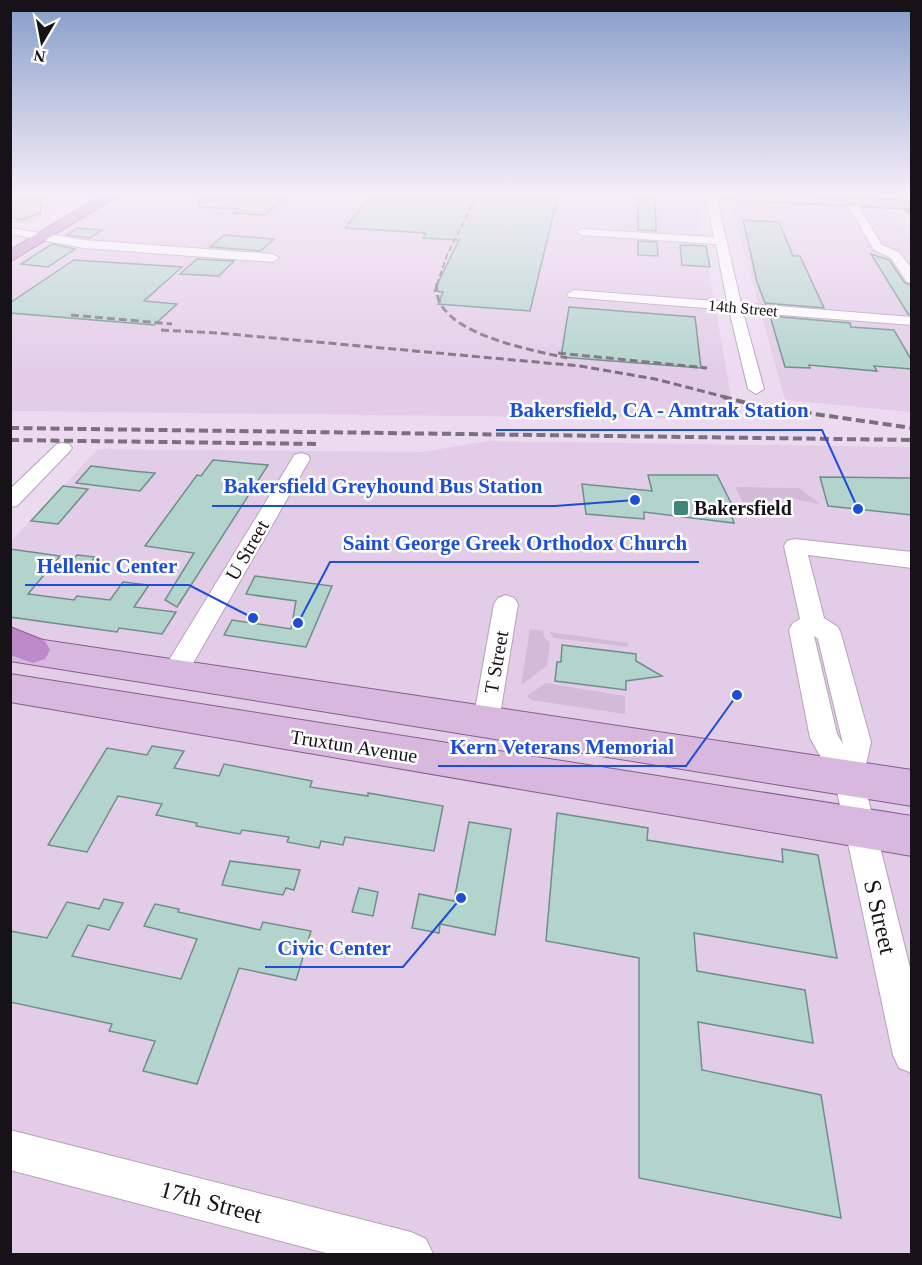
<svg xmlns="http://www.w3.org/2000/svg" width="922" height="1265" viewBox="0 0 922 1265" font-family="'Times New Roman',serif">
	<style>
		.built { fill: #e3cce8 }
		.green { fill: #d3bad8 }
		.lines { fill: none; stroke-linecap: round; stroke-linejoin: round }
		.canal { fill: #947b9a; fill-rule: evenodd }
		.building { fill: #b3d4cd; stroke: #6f8e88; stroke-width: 1.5 }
		.minor-casing { stroke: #b4a3b8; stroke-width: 2 }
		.major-casing { stroke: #845f8b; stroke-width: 2 }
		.highway-casing { stroke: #845f8b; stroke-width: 2 }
		.minor { fill: #fff; fill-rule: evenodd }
		.major { fill: #d8b8df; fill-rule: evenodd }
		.highway { fill: #be89c9; fill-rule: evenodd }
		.rail-far2 { stroke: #7b707e; stroke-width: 2; stroke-dasharray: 6 3; stroke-linecap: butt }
		.rail-far1 { stroke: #7b707e; stroke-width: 3; stroke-dasharray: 8 4; stroke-linecap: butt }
		.rail { stroke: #7b707e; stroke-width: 4; stroke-dasharray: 9 4.5; stroke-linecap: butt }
		.poi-dot { fill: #40857a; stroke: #fff; stroke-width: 2 }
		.labels { text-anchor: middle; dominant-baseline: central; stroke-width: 5; stroke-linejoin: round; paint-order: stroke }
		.far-street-label { font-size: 16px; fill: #171118; stroke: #fff }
		.poi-label { font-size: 20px; font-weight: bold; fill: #171118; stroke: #fff; text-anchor: start }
		.street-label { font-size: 20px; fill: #171118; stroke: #fff }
		.near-street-label { font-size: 24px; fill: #171118; stroke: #fff }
		.leader { fill: none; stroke: #1d4ed8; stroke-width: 2 }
		.callout-dot { fill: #1d4ed8; stroke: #fff; stroke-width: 2 }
		.callout-label { font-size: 21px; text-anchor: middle; font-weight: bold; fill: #1d4ed8; stroke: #fff; stroke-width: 5; stroke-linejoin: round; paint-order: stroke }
	</style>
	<rect width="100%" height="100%" fill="#ecdaf0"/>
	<path class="built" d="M11 195H78L29 223 23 224 11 222Z
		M122 195H648L696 198 735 419 11 411V265Z
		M733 200 887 209 911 239V412L785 400 730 201Z
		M488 441 911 447V1254H11L10 542 98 449 422 452Z"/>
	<path class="green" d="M735 487 799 488 820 504C802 501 773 492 759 507H745Z
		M530 629 543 631 544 637 550 643 547 666 521 685Z
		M550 632 628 643V647L554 638Z
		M546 683 625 696V714L531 700 527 696Z"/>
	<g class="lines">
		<path class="canal" d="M907 206 912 209V217L903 209Z"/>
	</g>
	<path class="building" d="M10 195H43L40 213 22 220 10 217Z
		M200 195H287L265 215 233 213 238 209 200 207Z
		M372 195H558L530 311 438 304 443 292 434 291 459 240 423 238 426 233 345 228Z
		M638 198H655L656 231 638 230Z
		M743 220 779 222 793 256H800L824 308 765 303 757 282Z
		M77 228 102 230 90 238 67 235Z
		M224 235 274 239 261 251 210 247Z
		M638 241 657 242 658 256 638 255Z
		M52 244 75 249 48 267 21 264Z
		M680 245 706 246 710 267 682 265Z
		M871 254 889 260 905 283 912 285V315L908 314Z
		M197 259 234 261 219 276 180 274Z
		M74 260 182 267 144 301 177 304 154 325 10 313V303Z
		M569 307 695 317 701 368 561 357Z
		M770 316 850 323 851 327 894 330 912 361V369L874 366 877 371 809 365 810 368 785 367Z
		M213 460 268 465 177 607 165 600 194 553 145 546 197 475 201 476Z
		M91 466 132 471 155 473 140 491 76 483Z
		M648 475H717L734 509 730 510 734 523 644 512V519L586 514 582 484 652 491Z
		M820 477 912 478V515L828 506Z
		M63 486 88 489 58 524 31 521Z
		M10 549 60 556 28 594 74 600 77 596 110 600 123 582 149 585 134 607 176 612 162 634 119 628 117 632 10 617Z
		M77 555 95 557 84 571 66 568Z
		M255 576 332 586 306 647 224 635 232 620 291 629 296 601 246 594Z
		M562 645 636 654V661L662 676 626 681V690L555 681 557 662H561Z
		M152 746 184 751 174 768 219 776 224 764 312 781 310 787 368 796V793L443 806 434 851 345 837 343 845 321 841 319 848 287 842 289 837 242 830 240 834 196 826 197 823 156 815 162 804 118 796 87 852 48 845 107 748 147 755Z
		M557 813 648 828 647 840 783 862 782 849 818 855 837 958 694 933 697 971 805 990 813 1043 698 1022 702 1070 821 1095 841 1218 639 1178V958L546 941Z
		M469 822 511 829 495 935 440 924 439 933 412 928 419 894 454 901Z
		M230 861 284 868 300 870 294 890 286 888 283 895 222 885Z
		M359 888 378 892 373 916 352 912Z
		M104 899 123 903 109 930 88 925 72 956 181 979 197 939 144 926 155 904 179 909 178 912 260 930 263 922 311 931 296 980 239 968 197 1084 143 1071 155 1041 109 1031 112 1024 10 1002V931L47 938 67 902 99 909Z"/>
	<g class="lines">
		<g class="minor-casing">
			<path id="minor" d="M706 195H716L741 303 912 317V325L743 312 764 389 756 394 748 389 729 310 569 297 567 294 574 290 727 302 716 244 582 235 576 232 582 229 714 237Z
				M851 199 856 202 882 245 899 252 912 269V283L907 282 891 258 874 250 846 202Z
				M10 228 84 240 273 254 279 258 273 262 84 248 10 234Z
				M63 443 69 444 72 448 69 452 17 506 10 507V489L57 444Z
				M301 453 308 455 310 459 184 679 175 682 166 679 162 672 166 665 292 459 294 455Z
				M795 539 912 552V568L808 555 824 618 838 627 841 634 871 742 863 778 912 976V1073L899 1068 893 1055 835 782 810 738 789 630 793 623 800 619 784 546 787 541ZM814 636 818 639 843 744 837 734Z
				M506 595 514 598 518 604 499 721 495 729 486 733 477 729 473 721 494 604 498 598Z
				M10 1130 411 1232 426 1239 433 1254H330L10 1170Z"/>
		</g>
		<g class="major-casing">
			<path id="major" d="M713 195H794L912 201V209L720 199Z
				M10 635 912 770V806L10 661Z
				M10 674 912 816V856L10 702Z"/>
		</g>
		<g class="highway-casing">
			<path id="highway" d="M102 195H119L10 262V250Z
				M10 627 45 641 50 650 45 659 33 663 10 655Z"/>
		</g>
		<use href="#minor" class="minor"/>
		<use href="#major" class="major"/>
		<use href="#highway" class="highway"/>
		<path class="rail-far2" d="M437 285 447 255 477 196"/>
		<path class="rail-far1" d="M437 283C429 333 533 350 567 358
			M71 315 172 324
			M161 330 218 333 580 366 655 379 729 398
			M558 353 707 368"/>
		<path class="rail" d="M723 397 759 406 912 428
			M10 428 912 440
			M10 440 318 444"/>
	</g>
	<linearGradient id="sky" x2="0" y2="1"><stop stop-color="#869dc9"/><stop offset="0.52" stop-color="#f6eef8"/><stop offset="1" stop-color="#f6eef8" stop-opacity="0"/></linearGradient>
	<rect width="922" height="372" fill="url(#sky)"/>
	<rect class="poi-dot" x="673" y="500" width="16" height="16" rx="3"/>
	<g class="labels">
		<g class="far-street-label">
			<text transform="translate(743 308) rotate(5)">14th Street</text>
		</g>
		<g class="poi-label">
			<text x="694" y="508">Bakersfield</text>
		</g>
		<g class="street-label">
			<text transform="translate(247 550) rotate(-60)">U Street</text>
			<text transform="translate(496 662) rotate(-80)">T Street</text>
			<text transform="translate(354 746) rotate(9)">Truxtun Avenue</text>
		</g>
		<g class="near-street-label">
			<text transform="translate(880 917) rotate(77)">S Street</text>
			<text transform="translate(211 1202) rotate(15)">17th Street</text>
		</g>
	</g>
	<path class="leader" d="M858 509L822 430H496M635 500L555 506H212M298 623L330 562H699M253 618L189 585H25M737 695L686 766H438M461 898L403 967H265"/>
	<g class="callout-dot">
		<circle cx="858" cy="509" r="6"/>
		<circle cx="635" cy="500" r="6"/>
		<circle cx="298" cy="623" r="6"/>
		<circle cx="253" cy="618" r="6"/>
		<circle cx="737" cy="695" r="6"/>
		<circle cx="461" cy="898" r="6"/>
	</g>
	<g class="callout-label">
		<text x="659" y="417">Bakersfield, CA - Amtrak Station</text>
		<text x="383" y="493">Bakersfield Greyhound Bus Station</text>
		<text x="515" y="550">Saint George Greek Orthodox Church</text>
		<text x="107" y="573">Hellenic Center</text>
		<text x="562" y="754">Kern Veterans Memorial</text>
		<text x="334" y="955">Civic Center</text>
	</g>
	<rect width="922" height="1265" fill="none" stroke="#171118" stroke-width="24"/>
	<g transform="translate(42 42) rotate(190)" stroke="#ffffff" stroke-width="4.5" paint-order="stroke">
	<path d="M0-4.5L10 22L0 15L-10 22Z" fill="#171118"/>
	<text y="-9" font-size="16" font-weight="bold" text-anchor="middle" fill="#171118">N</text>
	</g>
</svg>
